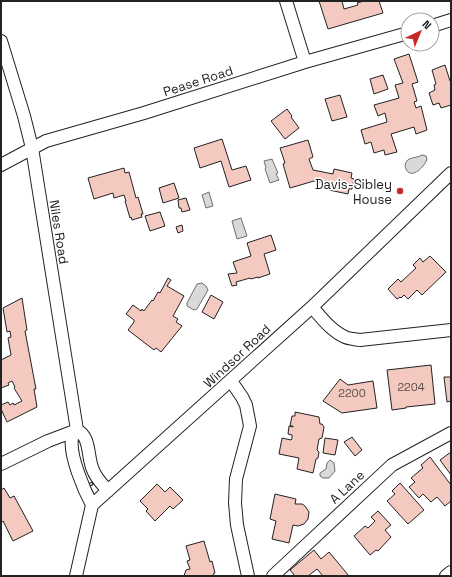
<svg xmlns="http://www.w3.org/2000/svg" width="452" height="577" viewBox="0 0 452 577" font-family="'Space Grotesk',sans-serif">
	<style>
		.water { fill: #d9d9d9; stroke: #6f6f6f }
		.building { fill: #f3c9c0; stroke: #222 }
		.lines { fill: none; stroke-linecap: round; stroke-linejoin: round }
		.minor-casing { stroke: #222; stroke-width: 14 }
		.minor { stroke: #fff; stroke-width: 12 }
		.poi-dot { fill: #c62828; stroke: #fff; stroke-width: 1.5 }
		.labels { text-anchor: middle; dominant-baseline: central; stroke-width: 3; stroke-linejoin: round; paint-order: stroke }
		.number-label { font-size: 11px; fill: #564c4a }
		.street-label { font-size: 13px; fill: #222; stroke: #fff }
		.poi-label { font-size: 13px; fill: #222; stroke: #fff; text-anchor: end }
	</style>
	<rect width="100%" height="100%" fill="#fff"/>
	<path class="water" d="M422 155 426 156 427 159C424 168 409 182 405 166 406 156 415 159 422 155Z
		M272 159 278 173 276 174 279 180 270 183 265 169 266 168 264 161Z
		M209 192 213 206 206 208 202 195Z
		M241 218 247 236 237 239 232 221Z
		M202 283 206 286 208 290 197 309 194 310 187 306V303L197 284Z
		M330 460 334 463 335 471 329 478H323L320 476V473L326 469 327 463Z"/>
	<path class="building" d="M319 1H342L344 9 358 5 357 3 364 1H379L383 13 328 29Z
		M409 54 418 82 412 84 417 101 414 102 416 108 421 106 427 130 416 134 414 127 391 134 397 152 385 155 384 150 374 153 371 142 365 144 361 130 387 122 385 113 378 116 374 105 399 98 395 85 403 83 394 59Z
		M445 65 450 81 451 80V105L441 108 439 103 433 105 429 93 435 90 434 85 436 84 432 70Z
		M383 75 388 89 374 94 370 79Z
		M340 95 347 117 332 121 325 99Z
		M287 109 292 116 291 117 299 128 285 139 271 121Z
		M222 139 232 170 246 166 251 180 229 187 221 161 200 168 194 148Z
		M308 140 313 157 309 159 313 170 333 174 334 169 352 173 351 178 354 179 352 189H349L348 194 329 190 330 185 314 181 290 188 283 164 285 163 280 148Z
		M124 168 125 173 129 172 136 198 138 197 143 214H141L142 217 132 220 131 217 130 218 125 201H126L124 195 114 198 113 193 94 199 88 178Z
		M174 183 179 198 163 203 159 188Z
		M186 198 190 210 182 212 181 208H179L178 200Z
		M160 212 165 226 150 231 145 216Z
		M182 225 183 231 178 233 176 227Z
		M271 235 276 250 264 254 270 274 258 278V277L251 279 250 278 236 282 237 285 232 286 228 274 237 273 233 262 251 256 247 243Z
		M430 256 446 272 422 295 417 290 408 299 404 295 401 298 400 297 397 299 388 289 398 279 401 282 416 268 413 265 420 258 423 262Z
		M168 278 171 280 167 286 184 296 173 316 178 319 176 322 182 326 161 352 156 348 154 350 128 330 134 322V320L126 314 133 305 141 311 142 309 144 311 152 300 153 301 158 292 160 293Z
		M211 295 223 302 214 319 202 312Z
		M22 298 27 330 25 331 36 389H34L37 407 7 422 1 409V405L8 402 10 405 13 403 14 405 22 401 14 388 15 387 12 381 8 383 9 385 1 388V360L11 355 8 338 11 337 10 331 7 332 3 308Z
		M431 365 435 404 406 407V408L392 410 387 370Z
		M444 377H451V401L447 402Z
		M340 379 348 385 373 381 377 408 342 413 323 401Z
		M295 412 319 417 320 424H322L324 427 322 438 319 439 317 450 319 452 318 458 316 459 313 473 297 469 299 458 279 454 282 438 291 440 292 439V435L288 434 289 426 293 427V426H290L292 416H295Z
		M352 437 362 450 355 456 344 442Z
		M325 438 338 440 335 455 323 453Z
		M451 452V475L440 460Z
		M430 457 451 485V501L445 506 437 497 431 502 423 494 419 498 409 487 415 482 411 478 423 468 421 465Z
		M92 482 93 485 89 486 88 484Z
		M400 483 424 510 408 524 387 501 395 494 392 491Z
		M157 484 165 492 170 487 183 500 173 509 170 506 155 521 146 511 148 509 140 501Z
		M4 488 10 498 14 496 33 531 13 541 3 521 1 523V490Z
		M275 494 296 499 295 504H302L305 506 309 512 308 519 304 524 298 526 293 525 289 543 272 539 276 521 270 519Z
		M378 511 391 525 385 530 391 537 378 551 376 550 370 555 354 536 365 526 368 528 375 521 371 517Z
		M204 541 210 562 212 561 215 573 213 574 214 576H184L186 570 190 569 187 561 190 560 186 546Z
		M314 550 321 559 329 552 349 576H323L317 569 308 576H295L290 570Z"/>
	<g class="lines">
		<g class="minor-casing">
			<path id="minor" d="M286 1 305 62
				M432 26 451 20
				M1 41 24 116 32 148 77 430C75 433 73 435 72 438 69 455 84 490 92 505
				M1 165 46 141 144 113 305 62 408 33
				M312 307C321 317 331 331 345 337 349 339 355 339 360 340L451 330
				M231 381 242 397 246 405 250 426 236 479 235 503 237 525 248 576
				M77 430C91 437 87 457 93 470 96 478 102 484 108 491
				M1 464 48 441 77 430
				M76 576 92 505 312 307 451 173
				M273 576 392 465 451 433
				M446 576 451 572"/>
		</g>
		<use href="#minor" class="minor"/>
	</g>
	<circle class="poi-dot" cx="400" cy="191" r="4"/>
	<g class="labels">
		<g class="number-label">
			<text x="411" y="387">2204</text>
			<text x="352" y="393">2200</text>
		</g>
		<g class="street-label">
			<text transform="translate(198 81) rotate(-18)">Pease Road</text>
			<text transform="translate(59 232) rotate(81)">Niles Road</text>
			<text transform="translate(237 356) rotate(-43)">Windsor Road</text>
			<text transform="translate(347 487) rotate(-43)">A Lane</text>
		</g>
		<g class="poi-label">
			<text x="392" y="184">Davis-Sibley<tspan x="392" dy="15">House</tspan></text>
		</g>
	</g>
	<rect width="452" height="577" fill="none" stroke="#222222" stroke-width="4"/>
	<g transform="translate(420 32) rotate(44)"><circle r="19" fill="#ffffff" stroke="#a7a7a7"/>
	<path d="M0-3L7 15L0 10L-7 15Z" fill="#c62828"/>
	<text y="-6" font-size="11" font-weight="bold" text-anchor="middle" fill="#222222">N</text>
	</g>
</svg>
